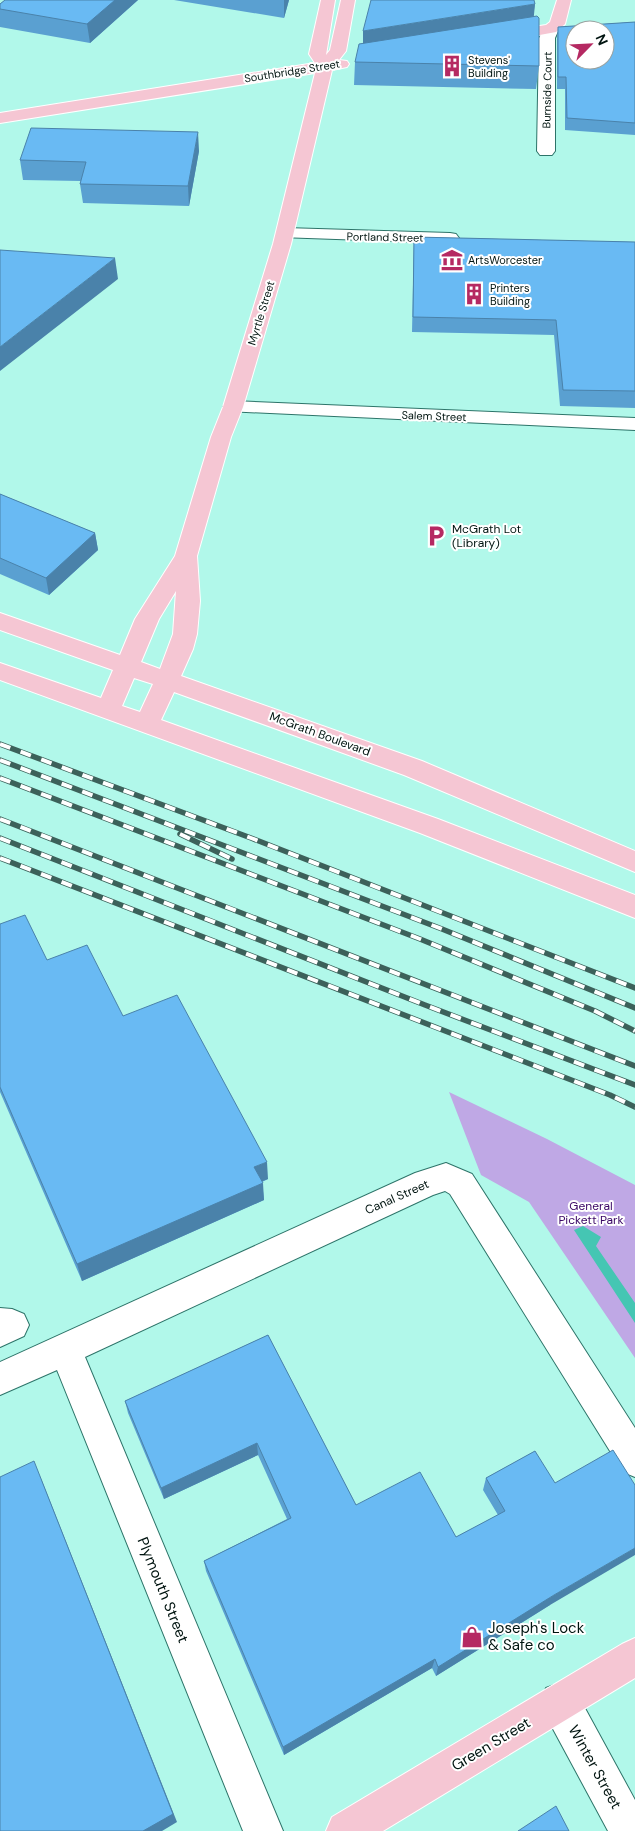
<svg xmlns="http://www.w3.org/2000/svg" width="635" height="1831" viewBox="0 0 635 1831" font-family="'DM Sans',sans-serif">
	<style>
		.green { fill: #bfa8e5 }
		.water { fill: #45c6b3 }
		.lines { fill: none; stroke-linecap: round; stroke-linejoin: round }
		.minor-casing { stroke: #2d7469; stroke-width: 2 }
		.major-casing { stroke: #fff; stroke-width: 2 }
		.minor { fill: #fff; fill-rule: evenodd }
		.major { fill: #f5c6d3; fill-rule: evenodd }
		.rail-casing { stroke: #3c615a; stroke-width: 5.5 }
		.rail { stroke: #fff; stroke-width: 4; stroke-dasharray: 11; stroke-linecap: butt }
		.wall { fill: #5aa0d1 }
		.shaded-wall { fill: #4a82aa }
		.building { fill: #69baf3; stroke: #4a82aa; fill-rule: evenodd }
		.labels { text-anchor: middle; dominant-baseline: central; stroke-width: 4; stroke-linejoin: round; paint-order: stroke }
		.far-poi-label { font-size: 11px; fill: #001410; stroke: #fff; text-anchor: start }
		.far-street-label { font-size: 11px; fill: #001410; stroke: #fff }
		.poi-label { font-size: 12px; fill: #001410; stroke: #fff; text-anchor: start }
		.street-label { font-size: 12px; fill: #001410; stroke: #fff }
		.park-label { font-size: 12px; fill: #390564; stroke: #fff }
		.near-street-label { font-size: 15px; fill: #001410; stroke: #fff }
		.near-poi-label { font-size: 15px; fill: #001410; stroke: #fff; text-anchor: start }
	</style>
	<rect width="100%" height="100%" fill="#b1f8ea"/>
	<path class="green" d="M449 1092 547 1139 635 1185V1358L529 1202 481 1175Z"/>
	<path class="water" d="M583 1226 601 1237 596 1246 635 1303V1323L574 1230Z"/>
	<g class="lines">
		<g class="minor-casing">
			<path id="minor" d="M551 24 556 26 559 29 555 38V151L552 155H540L537 151 539 38 546 26Z
				M285 228 450 233 456 234 459 238 456 242 450 243 279 237 276 233 279 229Z
				M233 401 635 418V430L226 411 223 407 226 403Z
				M446 1163 472 1174 635 1428V1477L623 1472 450 1194 445 1191 433 1195 85 1357 283 1831H243L57 1370 0 1395V1362L415 1173Z
				M0 1308 12 1309 24 1314 29 1325 24 1336 0 1347Z
				M560 1683 574 1688 635 1800V1831H608L546 1716 541 1702 546 1688Z"/>
		</g>
		<g class="major-casing">
			<path id="major" d="M321 0H335L326 55 330 50 341 0H355L346 51 339 60 347 61 349 64 347 67 332 70 291 244 243 407 231 437 197 556 200 601 197 634 193 649 181 676 422 761 635 851V872L404 775 174 692 161 720 438 819 635 895V918L420 833 0 680V663L101 698 113 670 0 630V613L120 655 135 619 175 556 211 437 223 407 273 244 315 73 0 123V113L315 63 309 54ZM176 591 173 634 160 669 141 662 159 619ZM134 678 153 684 140 712 122 706Z
				M557 0H571L565 24 556 32 501 42 496 40 493 37 496 34 501 32 546 25 550 22Z
				M635 1638V1678L383 1831H326L332 1817 622 1644Z"/>
		</g>
		<use href="#minor" class="minor"/>
		<use href="#major" class="major"/>
		<g class="rail-casing">
			<path id="rail" d="M0 744 251 838 635 988
				M0 760 442 929 635 1008
				M0 778 420 939 595 1011 635 1031
				M0 819 635 1066
				M180 834 232 859
				M0 838 425 1005 635 1085
				M0 858 610 1095 635 1107"/>
		</g>
		<use href="#rail" class="rail"/>
	</g>
	<path class="wall" d="M5 0H138L90 43 0 27V4Z
		M174 0H289L284 18Z
		M535 4 533 16 539 66 536 89 354 85 355 62Z
		M635 22V135L565 130V89H557V39L558 27Z
		M199 151 189 206 83 203 80 184 81 181 23 180 20 160Z
		M414 237 635 242V408L560 406 554 335 412 332Z
		M0 494 95 533 98 550 49 595 0 574Z
		M0 924 47 960 123 1016 268 1179 262 1182 264 1200 82 1281 0 1092Z
		M268 1335 356 1505 456 1537 498 1515 483 1490 486 1478 535 1451 550 1605 436 1676 432 1668 284 1755 206 1571 204 1561 287 1519 258 1455 164 1499 128 1413 125 1401Z"/>
	<path class="shaded-wall" d="M115 0H138L90 43 87 24Z
		M284 0H289L284 18Z
		M535 4 533 25 363 52V31Z
		M198 132 199 151 189 206 188 186Z
		M115 258 118 279 0 371V347Z
		M95 533 98 550 49 595 46 578Z
		M267 1162 268 1179 255 1184 254 1167Z
		M263 1183 264 1200 82 1281 77 1264Z
		M257 1443 258 1455 164 1499 161 1488Z
		M40 1476 177 1822 162 1831H143Z
		M635 1548V1555L550 1605 436 1676 438 1667 554 1595Z
		M435 1659 432 1668 284 1755 283 1747Z"/>
	<path class="building" d="M5 0H115L87 24 0 9V4Z
		M371 0H534L535 4 363 31Z
		M537 16 539 18V66L355 62 359 44Z
		M635 22V123L567 118 566 77H558V27ZM575 30H605V60H575Z
		M31 128 198 132 188 186 80 184 86 162 20 160Z
		M414 237 635 242V391L563 390 556 320 413 317Z
		M0 250 115 258 0 347Z
		M0 494 95 533 46 578 0 558Z
		M25 915 47 960 87 945 123 1016 177 995 267 1162 254 1167 263 1183 77 1264 0 1087V924Z
		M268 1335 356 1505 420 1472 456 1537 505 1511 486 1478 535 1451 555 1483 613 1450 635 1485V1548L554 1595 438 1667 435 1659 283 1747 204 1561 291 1518 257 1443 161 1488 125 1401Z
		M34 1461 173 1814 143 1831H0V1477Z
		M556 1806 569 1831H518Z"/>
	<defs>
		<g id="building-bare" transform="scale(1.725)"><path d="M-4-6H4V6H1V3H-1V6H-4ZM-2.5-4.3h1.7v1.8h-1.7ZM.8-4.3h1.7v1.8H.8ZM-2.5-1h1.7V.8h-1.7ZM.8-1h1.7V.8H.8Z" fill="#b52962" stroke="#fff" stroke-width="2.5" paint-order="stroke"/></g>
		<g id="museum-bare" transform="scale(1.725)"><path d="M0-6L6-3V-2H-6V-3ZM-5-1h2V3h-2ZM-1-1h2V3h-2ZM3-1h2V3H3ZM-6 4H6V6H-6Z" fill="#b52962" stroke="#fff" stroke-width="2.5" paint-order="stroke"/></g>
		<g id="parking-bare" transform="scale(1.725)"><path d="M-3.5-5.5H1a3.5 3.5 0 0 1 0 7H-1V5.5H-3.5ZM-1-3.4V-.6H.8a1.4 1.4 0 0 0 0-2.8Z" fill="#b52962" stroke="#fff" stroke-width="2.5" paint-order="stroke"/></g>
		<g id="shop-bare" transform="scale(1.725)"><path d="M-5-2.5h2.3a2.7 3.5 0 0 1 5.4 0H5L5.5 6h-11ZM-1.5-2.5h3a1.5 2.3 0 0 0-3 0Z" fill="#b52962" stroke="#fff" stroke-width="2.5" paint-order="stroke"/></g>
	</defs>
	<g fill-rule="evenodd">
		<use href="#building-bare" x="452" y="66"/>
		<use href="#museum-bare" x="452" y="260"/>
		<use href="#building-bare" x="474" y="294"/>
		<use href="#parking-bare" x="436" y="536"/>
		<use href="#shop-bare" x="472" y="1637"/>
	</g>
	<g class="labels">
		<g class="far-poi-label">
			<text x="468" y="60">Stevens'<tspan x="468" dy="13">Building</tspan></text>
			<text x="468" y="260">ArtsWorcester</text>
			<text x="490" y="288">Printers<tspan x="490" dy="13">Building</tspan></text>
		</g>
		<g class="far-street-label">
			<text transform="translate(292 71) rotate(-9)">Southbridge Street</text>
			<text transform="translate(547 90) rotate(-89)">Burnside Court</text>
			<text transform="translate(385 237) rotate(1)">Portland Street</text>
			<text transform="translate(261 313) rotate(-73)">Myrtle Street</text>
			<text transform="translate(434 416) rotate(2)">Salem Street</text>
		</g>
		<g class="poi-label">
			<text x="452" y="529">McGrath Lot<tspan x="452" dy="14">(Library)</tspan></text>
		</g>
		<g class="street-label">
			<text transform="translate(320 734) rotate(20)">McGrath Boulevard</text>
			<text transform="translate(397 1197) rotate(-24)">Canal Street</text>
		</g>
		<g class="park-label">
			<text x="591" y="1206">General<tspan x="591" dy="14">Pickett Park</tspan></text>
		</g>
		<g class="near-street-label">
			<text transform="translate(163 1590) rotate(68)">Plymouth Street</text>
			<text transform="translate(491 1744) rotate(-31)">Green Street</text>
			<text transform="translate(595 1767) rotate(61)">Winter Street</text>
		</g>
		<g class="near-poi-label">
			<text x="488" y="1628">Joseph's Lock<tspan x="488" dy="17">&amp; Safe co</tspan></text>
		</g>
	</g>
	<g transform="translate(590 45) rotate(66)"><circle r="24" fill="#ffffff" stroke="#99a19f"/>
	<path d="M0-4L9 19L0 12L-9 19Z" fill="#b52962"/>
	<text y="-8" font-size="14" font-weight="bold" text-anchor="middle" fill="#001410">N</text>
	</g>
</svg>
